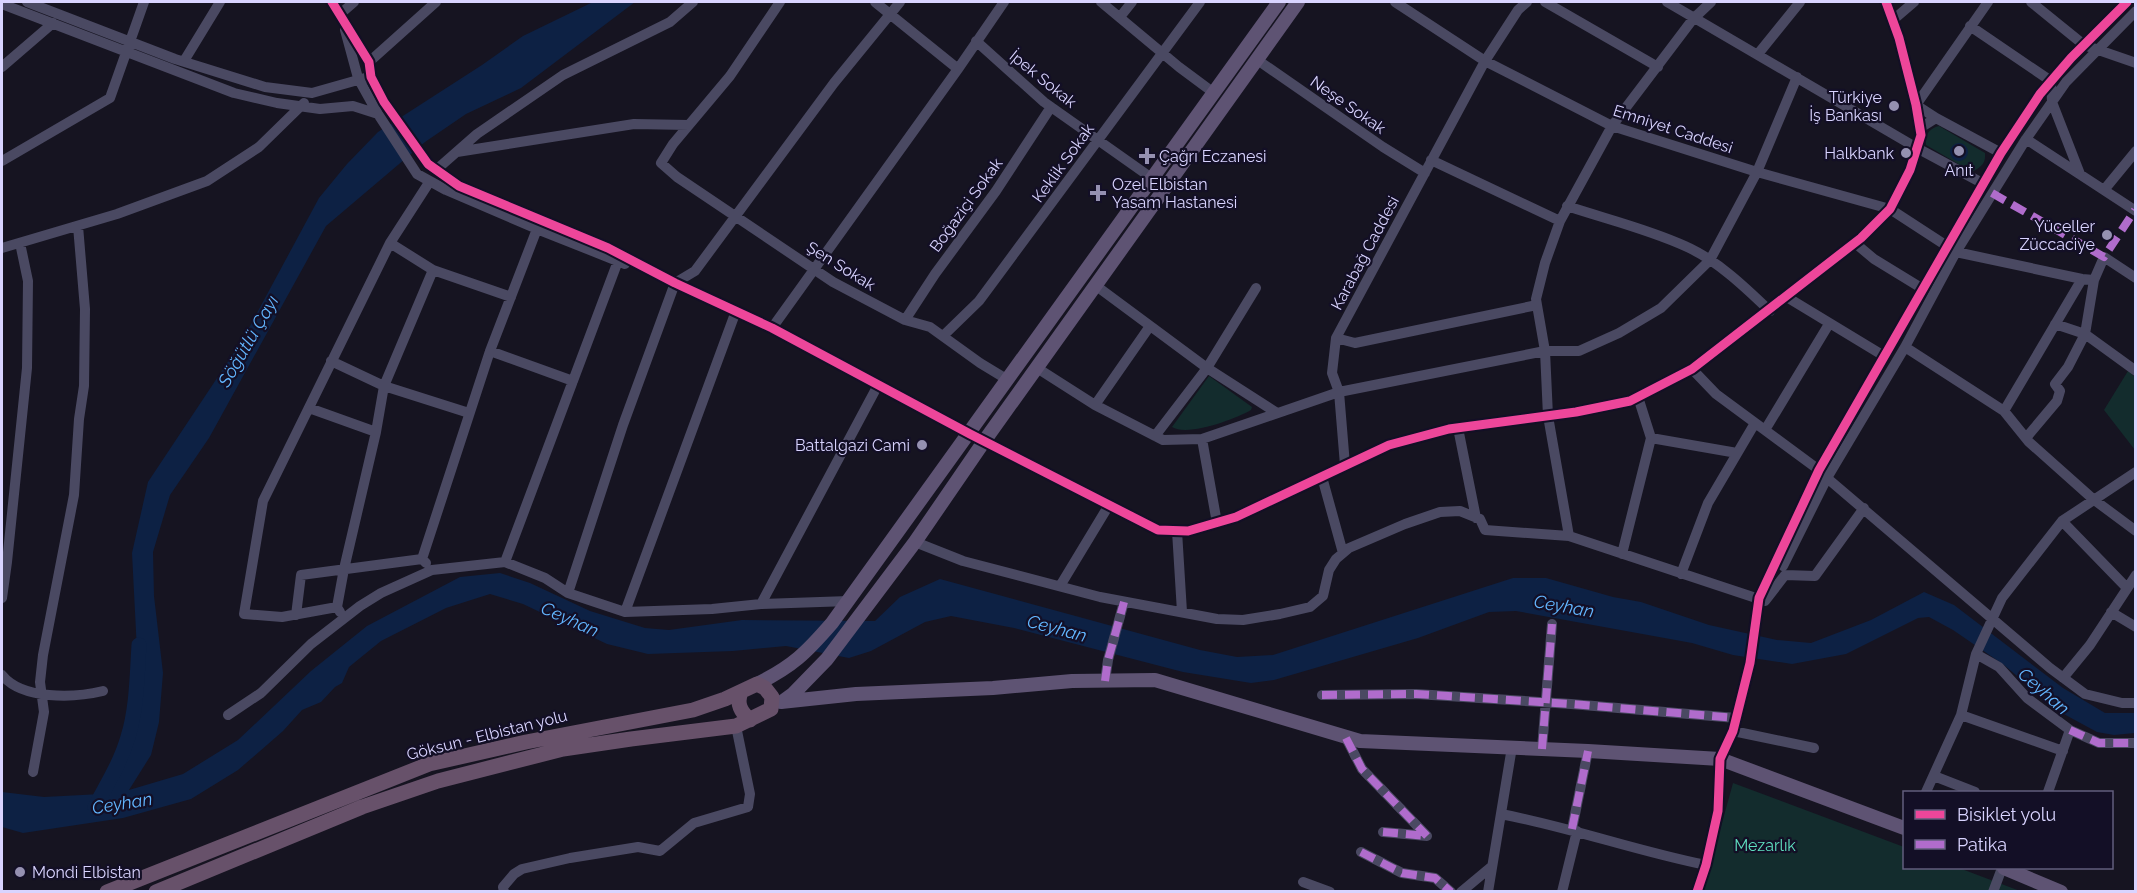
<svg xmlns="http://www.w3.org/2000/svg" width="2137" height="893" viewBox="0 0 2137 893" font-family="Raleway,sans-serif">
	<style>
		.green { fill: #132c2d }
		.water { fill: #0d2144 }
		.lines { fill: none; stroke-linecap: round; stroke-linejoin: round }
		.river { stroke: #0d2144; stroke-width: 15 }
		.minor { stroke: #4a4962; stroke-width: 10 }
		.major { stroke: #5e5373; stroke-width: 14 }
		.highway { stroke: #67516a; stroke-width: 15 }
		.quiet { stroke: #b06ccc; stroke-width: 8; stroke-dasharray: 15 8; stroke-linecap: butt }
		.cycleway-casing { stroke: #130f26; stroke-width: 13 }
		.cycleway { stroke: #ed469a; stroke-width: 9 }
		.poi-dot { fill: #9591b1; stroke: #130f26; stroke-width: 2 }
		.labels { text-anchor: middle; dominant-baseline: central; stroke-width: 4.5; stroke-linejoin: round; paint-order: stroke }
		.street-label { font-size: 16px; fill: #d9d4ff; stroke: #130f26 }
		.poi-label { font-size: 16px; fill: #d9d4ff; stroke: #130f26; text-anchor: end }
		.park-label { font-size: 16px; fill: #5fe0c0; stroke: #130f26 }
		.water-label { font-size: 18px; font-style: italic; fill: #62b6ff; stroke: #130f26 }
	</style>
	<rect width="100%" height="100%" fill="#161421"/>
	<path class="green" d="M1939 126 1985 153C1986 164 1981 167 1972 172L1926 145C1924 135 1930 128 1939 126Z
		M2128 371 2135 377V450L2104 410Z
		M1209 376 1252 407 1251 410C1235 419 1188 437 1172 427Z
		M1733 783 1904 847V868H1959L2020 891 1703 892Z"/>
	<path class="water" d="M593 2H635L521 88 466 114 425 142 326 226 209 438 170 495 153 552 154 596 163 673 159 722 151 755 129 790 183 774 238 740 311 671 367 626 460 577 500 573 530 583 590 611 645 628 669 630 742 620 875 621 900 597 940 579 1200 650 1237 657 1273 655 1513 578H1546L1613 597 1641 602 1709 625 1777 640 1811 643 1871 620 1924 592 1954 605 2063 688 2105 713H2136L2135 733 2114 735 2097 732 2060 712 2004 665 1953 630 1929 617 1918 618 1846 654 1792 664 1733 655 1692 643 1516 611 1489 612 1418 638 1274 680 1251 683 1183 672 1014 628 951 616 925 622 871 651 849 658 786 646 733 651 648 654 607 644 523 604 490 594 446 608 381 641 349 667 342 683 335 687 321 702 302 710 283 731 238 770 191 799 123 818 23 833 2 827V792L44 797 101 794 116 780 128 751 140 710 132 553 148 482 243 339 319 198 347 164 378 132 482 65 523 36Z
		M1950 152a9 9 0 1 1 18 0a9 9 0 1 1-18 0Z"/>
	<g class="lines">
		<path class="river" d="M95 807C107 784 121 762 128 737 137 708 137 675 139 645"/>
		<path class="minor" d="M27 2 175 59 265 87 312 93 365 78
			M332 2 369 62 371 77 384 102 428 164 459 186 608 248 675 283 772 328 970 434 1158 530 1188 531 1236 517 1389 445 1449 429 1576 412 1630 401 1692 369 1861 238 1890 209 1910 170 1921 135 1916 105 1899 38 1886 2
			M780 2 730 76 673 144 661 163 677 177 833 282 905 320 930 327 980 363 1008 380
			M875 2 958 69
			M1101 2 1179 67 1214 93
			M1395 2 1485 61 1612 126 1757 172 1890 209 1956 252 2082 279 2094 280
			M1545 2 1658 67
			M1667 2 1917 148 1984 184
			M1711 2 1693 19 1612 126 1560 221 1545 263 1536 299 1537 305 1545 351 1548 416 1569 536 1765 601 1785 575 1815 576 1864 508
			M2031 2 2084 45 2136 63
			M2 4 234 93 277 103 320 109 353 106 378 114
			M339 15 354 2
			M1120 17 1132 2
			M1893 20 1914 2
			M1970 26 2051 81 2052 102 2080 174
			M345 30 358 78 378 114 417 174 446 190 537 229 625 264
			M976 41 1044 102 1153 179
			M1758 54 1800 2
			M1256 59 1383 147 1425 173
			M184 61 220 2
			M369 62 436 2
			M2 67 53 23
			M1936 118 1916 105 1988 2
			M1920 128 1936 118 2001 153
			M2026 139 2136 211
			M457 152 634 124 689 125
			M1431 160 1560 221
			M2 161 110 98 144 2
			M436 170 477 134 563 75 670 22 693 2
			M2104 190 2136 151
			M1567 206C1606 219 1648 229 1685 246 1717 260 1745 287 1770 311
			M390 243 433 270 511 297
			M1855 243 1874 259 1923 289
			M2 248 117 214 207 181 259 147 304 103
			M1095 285 1207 368 1277 413
			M1785 296 1884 356
			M905 320 935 274 996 191 1051 107
			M2055 324 2085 334 2136 371
			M772 328 958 69 1004 2
			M943 336 979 301 1200 2
			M1336 338 1355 343 1537 305
			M1905 347 2004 411 2029 442 2093 499 2136 531
			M490 351 573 381
			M331 361 384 386 469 413
			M1037 368 1095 405 1163 440 1202 439 1339 392 1545 351H1579L1619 333 1661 308 1710 260 1757 172 1797 77
			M1692 369 1716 394 1819 470 1827 478 2050 668 2085 694 2122 703H2136
			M1095 405 1150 326
			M309 408 376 432
			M2004 411 2082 279
			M1458 428 1476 518
			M1765 430 1829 324
			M1155 436 1207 368 1256 288
			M1651 438 1737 453
			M2026 438 2057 401 2060 391 2055 384 2068 367 2085 334 2094 280 2104 257 2136 278
			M1202 439 1217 523
			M1345 465 1339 392 1332 373 1336 338 1485 61 1518 10 1527 2
			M1322 477 1343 553
			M2062 521 2127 588
			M1177 531 1182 612
			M915 542 963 561 1100 597 1217 619 1243 620 1280 614 1310 607 1323 596 1329 570 1336 559 1349 548 1405 524 1440 512 1460 511 1480 519 1485 530 1569 536
			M1622 554 1651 438 1638 397
			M422 559 490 351 537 229
			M505 562 618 261
			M1783 566 1827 478 1905 347 1956 252 2026 139 2066 82 2136 11
			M1681 574 1708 503 1755 423
			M1060 586 1109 505
			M568 593 623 425 675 283 695 271 834 83 900 2
			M2 598 7 562 27 368 28 281 20 243
			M761 604 878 385
			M337 607 282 617 244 614 263 501 390 243 430 181
			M340 612 337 607 344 569 376 432 384 386 433 270
			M625 612 736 311
			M2111 612 2136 627
			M296 615 301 575 422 559 426 563
			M1976 654 1999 667 2027 698 2070 730 2099 743H2136
			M2 675C22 700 74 698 103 691
			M2063 678 2090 645 2136 575
			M1105 681 1108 660 1124 602
			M1322 695 1416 694 1571 704 1736 718
			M228 715 261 693 311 644 360 606 381 593 432 570 505 562 545 578 568 593 625 612 712 609 761 604 849 601
			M1961 715 2063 751
			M1733 731 1814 748
			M1346 738 1362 769 1427 836
			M1542 749 1552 624
			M33 772 44 712 40 682 43 655 74 495 79 419 84 386 85 309 78 226
			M1934 776 1975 792
			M1926 792 1961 715 1976 654 2002 598 2062 521 2136 472
			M2048 792 2070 730
			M1501 814C1570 827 1636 851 1706 865
			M1572 829 1588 751
			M1383 832 1427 836
			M1361 852 1402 873 1435 878 1451 892
			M1303 882 1330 892
			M504 892 503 887 514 874 522 869 570 858 638 847 660 851 694 823 748 807 750 794 736 726
			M1461 892 1491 867
			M1488 892 1512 747
			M1562 892 1577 831
			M1697 892 1706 865 1718 811 1720 759 1733 731 1750 663 1759 598 1819 470 2001 153 2040 94 2071 58 2127 2
			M1993 892 2002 868"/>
		<path class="major" d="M757 684C793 666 806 653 832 623L1279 2
			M781 702 856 694 993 688 1072 681 1155 680 1360 741 1588 751 1720 759 1904 828
			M782 702 793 694 827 659 915 542 985 440 1298 2
			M2004 868 2061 892"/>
		<path class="highway" d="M741 692C736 704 741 712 750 720
			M107 892 429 764 526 742 693 710 725 699 757 684 765 688 772 697 771 709 736 726 631 739 563 749 438 781 362 807 156 892"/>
		<path class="quiet" d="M1992 193 2104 257 2135 210
			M1105 681 1108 660 1124 602
			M1322 695 1416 694 1571 704 1736 718
			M2070 730 2099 743H2136
			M1346 738 1362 769 1427 836
			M1542 749 1552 624
			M1572 829 1588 751
			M1383 832 1427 836
			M1361 852 1402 873 1435 878 1451 892"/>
		<g class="cycleway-casing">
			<path id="cycleway" d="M332 2 369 62 371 77 384 102 428 164 459 186 608 248 675 283 772 328 970 434 1158 530 1188 531 1236 517 1389 445 1449 429 1576 412 1630 401 1692 369 1861 238 1890 209 1910 170 1921 135 1916 105 1899 38 1886 2
				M1697 892 1706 865 1718 811 1720 759 1733 731 1750 663 1759 598 1819 470 2001 153 2040 94 2071 58 2127 2"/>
		</g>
		<use href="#cycleway" class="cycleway"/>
	</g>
	<g class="poi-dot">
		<circle cx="1894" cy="106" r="6"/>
		<circle cx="1959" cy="151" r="6"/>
		<circle cx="1906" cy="153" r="6"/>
		<path d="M1144 147h6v6h6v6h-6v6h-6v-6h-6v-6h6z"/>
		<path d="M1095 184h6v6h6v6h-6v6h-6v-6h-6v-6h6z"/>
		<circle cx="2107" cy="235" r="6"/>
		<circle cx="922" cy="445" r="6"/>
		<circle cx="20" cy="872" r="6"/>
	</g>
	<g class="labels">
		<g class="street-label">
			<text transform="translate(1043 79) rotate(39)">İpek Sokak</text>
			<text transform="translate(1348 105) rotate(35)">Neşe Sokak</text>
			<text transform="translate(1673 129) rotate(18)">Emniyet Caddesi</text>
			<text transform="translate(1063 163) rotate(-54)">Keklik Sokak</text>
			<text transform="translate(966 205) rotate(-54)">Boğaziçi Sokak</text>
			<text transform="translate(1365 253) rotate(-62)">Karabağ Caddesi</text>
			<text transform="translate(841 266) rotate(32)">Şen Sokak</text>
			<text transform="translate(487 735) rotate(-14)">Göksun - Elbistan yolu</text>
		</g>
		<g class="poi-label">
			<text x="1882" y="97">Türkiye<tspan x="1882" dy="18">İş Bankası</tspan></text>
			<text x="1894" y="153">Halkbank</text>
			<text x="1159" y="156" text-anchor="start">Çağrı Eczanesi</text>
			<text x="1959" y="170" text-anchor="middle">Anıt</text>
			<text x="1112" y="184" text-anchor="start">Ozel Elbistan<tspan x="1112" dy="18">Yasam Hastanesi</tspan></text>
			<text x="2095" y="226">Yüceller<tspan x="2095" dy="18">Züccaciye</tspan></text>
			<text x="910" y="445">Battalgazi Cami</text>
			<text x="32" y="872" text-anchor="start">Mondi Elbistan</text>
		</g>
		<g class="park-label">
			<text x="1765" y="845">Mezarlık</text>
		</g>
		<g class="water-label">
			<text transform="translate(248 341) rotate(-60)">Söğütlü Çayı</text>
			<text transform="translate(1564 606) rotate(10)">Ceyhan</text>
			<text transform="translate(570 619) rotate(24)">Ceyhan</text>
			<text transform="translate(1057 628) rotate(15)">Ceyhan</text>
			<text transform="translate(2044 691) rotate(41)">Ceyhan</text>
			<text transform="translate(122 803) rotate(-9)">Ceyhan</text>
		</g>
	</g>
	<rect width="2137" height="893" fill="none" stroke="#d9d4ff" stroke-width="6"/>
	<rect x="1903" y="791" width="210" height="78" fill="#130f26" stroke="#625e7d" stroke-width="1.5"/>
	<rect x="1915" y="810" width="30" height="9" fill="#ed469a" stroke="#625e7d" stroke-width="1.5"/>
	<text x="1957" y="821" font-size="18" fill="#d9d4ff">Bisiklet yolu</text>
	<rect x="1915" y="840" width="30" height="9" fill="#b06ccc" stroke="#625e7d" stroke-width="1.5"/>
	<text x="1957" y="851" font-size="18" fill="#d9d4ff">Patika</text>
</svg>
